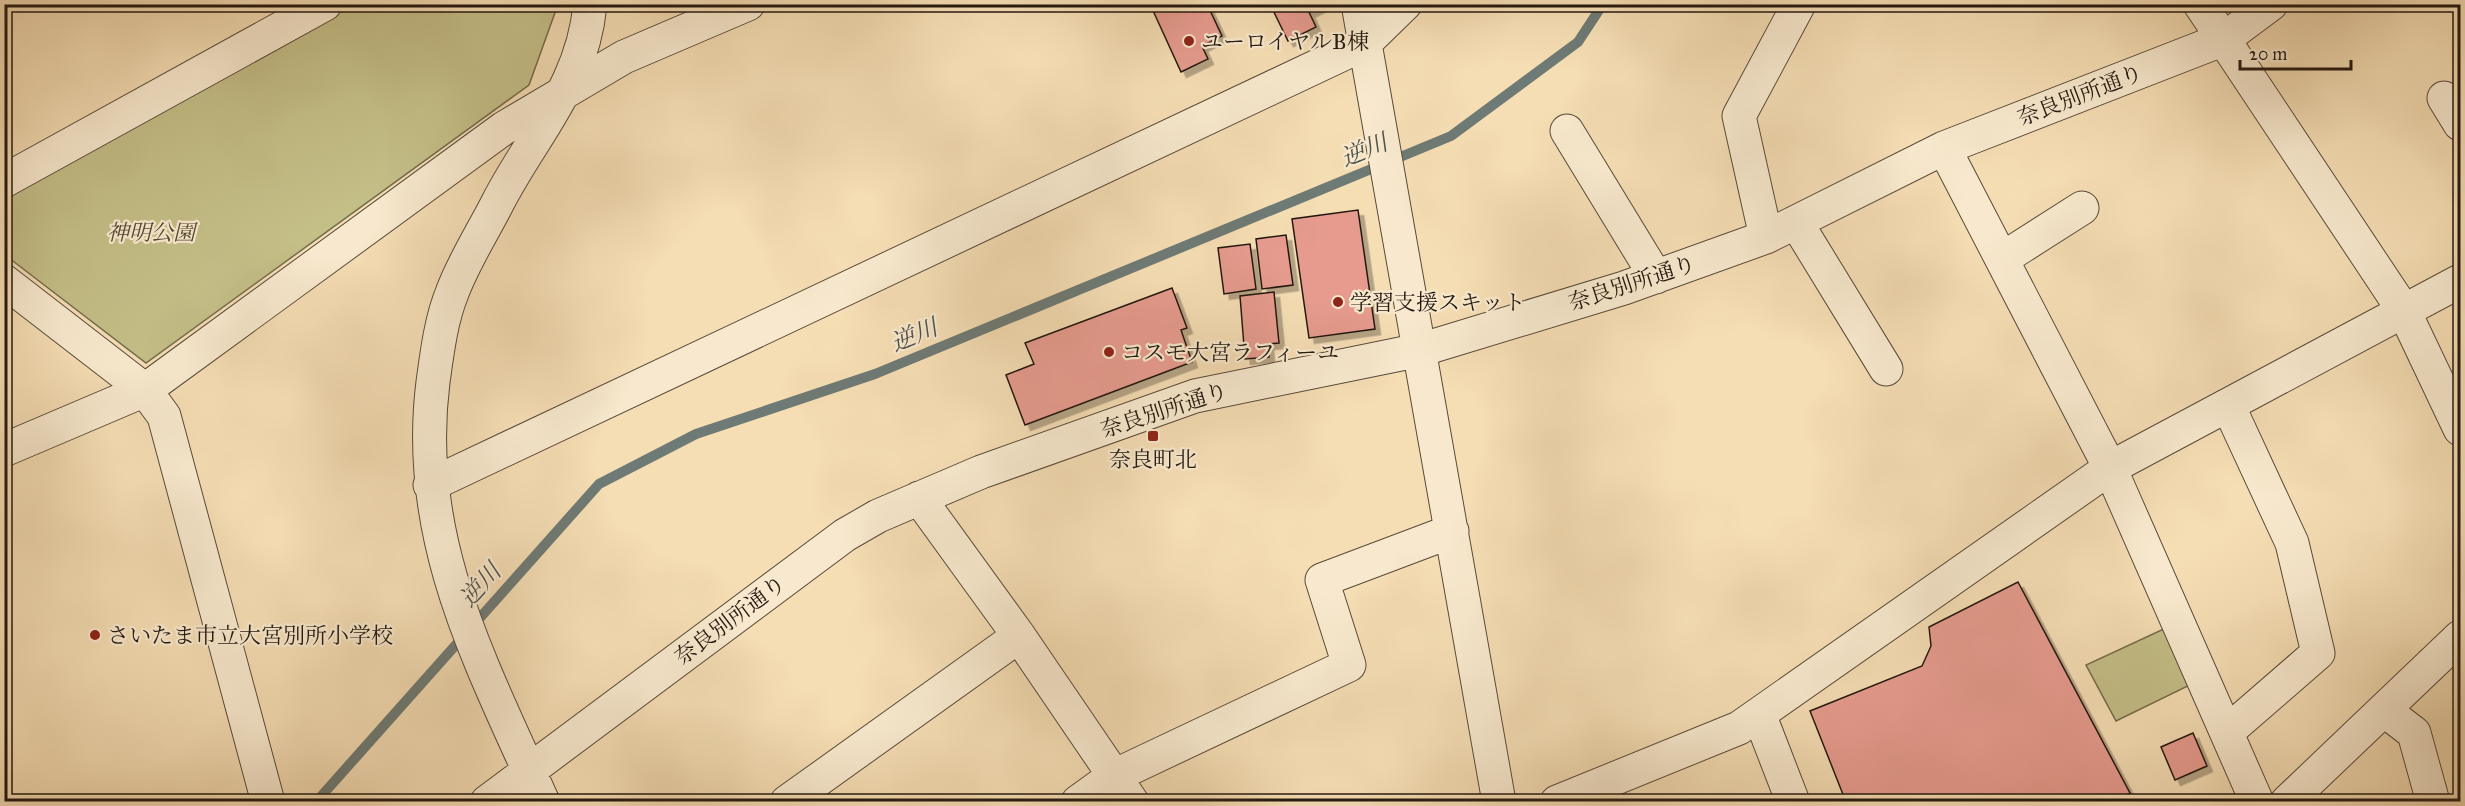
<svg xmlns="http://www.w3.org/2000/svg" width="2465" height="806" viewBox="0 0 2465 806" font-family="'IM FELL Great Primer','Noto Serif JP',serif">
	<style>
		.green { fill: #c4be87; stroke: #746c4c; stroke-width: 1.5 }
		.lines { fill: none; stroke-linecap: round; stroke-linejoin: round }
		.stream { stroke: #6e7a75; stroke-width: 10 }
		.building { fill: #e69b8e; stroke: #241911; stroke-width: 1.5; filter: url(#shadow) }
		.minor-casing { stroke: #584a3a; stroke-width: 35 }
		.minor { stroke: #f8e9ce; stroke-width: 33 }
		.poi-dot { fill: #8f2418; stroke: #f8e9ce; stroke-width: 2 }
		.labels { text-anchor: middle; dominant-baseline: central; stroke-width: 4.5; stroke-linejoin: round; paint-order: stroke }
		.poi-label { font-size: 22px; fill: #241911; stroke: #f8e9ce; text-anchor: start }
		.street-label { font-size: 22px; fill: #241911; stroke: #f8e9ce }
		.park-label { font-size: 22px; font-style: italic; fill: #544b34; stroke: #f8e9ce }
		.water-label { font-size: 24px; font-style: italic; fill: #4f514b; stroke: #f8e9ce }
	</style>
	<defs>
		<filter id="shadow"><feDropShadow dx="5.5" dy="5.5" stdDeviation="0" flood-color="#0004"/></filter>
	</defs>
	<rect width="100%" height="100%" fill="#f5ddb4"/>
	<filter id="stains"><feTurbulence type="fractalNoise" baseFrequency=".00333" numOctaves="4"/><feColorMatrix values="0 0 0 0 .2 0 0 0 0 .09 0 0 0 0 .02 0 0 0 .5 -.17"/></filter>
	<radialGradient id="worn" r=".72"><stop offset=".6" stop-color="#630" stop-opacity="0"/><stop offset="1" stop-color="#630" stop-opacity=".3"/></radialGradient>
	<path class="green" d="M348 5H557V7L529 85 146 363 5 255 4 194Z
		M2168 627 2194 683 2116 721 2086 665Z"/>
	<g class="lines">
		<path class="stream" d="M316 802 599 484 696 434 875 374 1451 136 1578 42 1603 4"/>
	</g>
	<path class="building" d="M1150 4H1207L1222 36 1202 46 1208 59 1181 72Z
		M1270 4H1325L1309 12 1316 27 1288 41Z
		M1358 210 1375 329 1309 338 1292 219Z
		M1286 235 1293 285 1262 289 1256 239Z
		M1250 244 1256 289 1224 294 1218 248Z
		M1172 288 1187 328 1181 330 1192 362 1025 425 1006 375 1034 364 1025 343Z
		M1274 292 1279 343 1268 344 1269 357 1245 359 1240 296Z
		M2018 582 2130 793 2113 802H1846L1810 711 1922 666 1931 646 1929 627Z
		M2193 733 2207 766 2175 780 2161 747Z"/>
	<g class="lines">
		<g class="minor-casing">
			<path id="minor" d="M1358 4 1499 802
				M2200 4 2404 311 2460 429
				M2444 98 2460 124
				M1567 131 1656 277
				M1944 148 2110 468 2257 802
				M4 181 325 4
				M1796 222 1886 369
				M1766 237 1739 116 1799 4
				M2002 259 2082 208
				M4 281 145 390 164 416 268 802
				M4 450 145 390 504 128 624 57 748 4
				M430 485 1364 44 1405 4
				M919 498 1019 636 1132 802
				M2384 710 2414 733 2433 802
				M1759 714 1793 802
				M2227 732 2318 653 2292 543 2228 405
				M487 802 845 535 878 516 981 472 1195 396 1420 350 1624 288 1766 237 1944 148 2224 39 2271 4
				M543 802C481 663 413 539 433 382 437 353 441 320 452 293 463 263 482 233 497 204 532 135 583 86 590 4
				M787 802 1019 636
				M1078 802 1114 776 1349 665 1322 580 1452 531
				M1557 802 1739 728 2110 468 2460 281
				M2287 802 2460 637"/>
		</g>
		<use href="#minor" class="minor"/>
	</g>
	<g class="poi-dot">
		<circle cx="1189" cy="41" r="6"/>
		<circle cx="1338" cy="302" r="6"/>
		<circle cx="1109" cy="352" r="6"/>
		<rect x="1147" y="430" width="12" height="12" rx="3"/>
		<circle cx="95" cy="635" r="6"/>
	</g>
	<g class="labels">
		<g class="poi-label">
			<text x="1201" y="41">ユーロイヤルB棟</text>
			<text x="1350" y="302">学習支援スキット</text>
			<text x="1121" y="352">コスモ大宮ラフィーユ</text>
			<text x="1153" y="459" text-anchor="middle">奈良町北</text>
			<text x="107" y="635">さいたま市立大宮別所小学校</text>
		</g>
		<g class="street-label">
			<text transform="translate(2080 95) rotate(-21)">奈良別所通り</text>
			<text transform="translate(1632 283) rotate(-18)">奈良別所通り</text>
			<text transform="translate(1164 410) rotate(-18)">奈良別所通り</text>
			<text transform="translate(730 620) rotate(-37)">奈良別所通り</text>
		</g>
		<g class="park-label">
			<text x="151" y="232">神明公園</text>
		</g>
		<g class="water-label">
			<text transform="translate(1364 150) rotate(-22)">逆川</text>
			<text transform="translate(914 335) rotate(-22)">逆川</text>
			<text transform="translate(480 585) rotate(-48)">逆川</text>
		</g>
	</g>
	<rect width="2465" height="806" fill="none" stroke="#f5ddb4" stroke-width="24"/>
	<rect x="6" y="6" width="2453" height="794" fill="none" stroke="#241911" stroke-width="3"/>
	<rect x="12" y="12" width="2441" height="782" fill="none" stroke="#241911" stroke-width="1.5"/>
	<path d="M2240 60v9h111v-9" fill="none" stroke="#241911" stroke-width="3"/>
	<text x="2249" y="60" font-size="18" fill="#241911" stroke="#f8e9ce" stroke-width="4.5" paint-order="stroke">20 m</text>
	<rect width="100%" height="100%" filter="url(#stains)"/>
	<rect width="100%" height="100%" fill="url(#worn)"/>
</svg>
